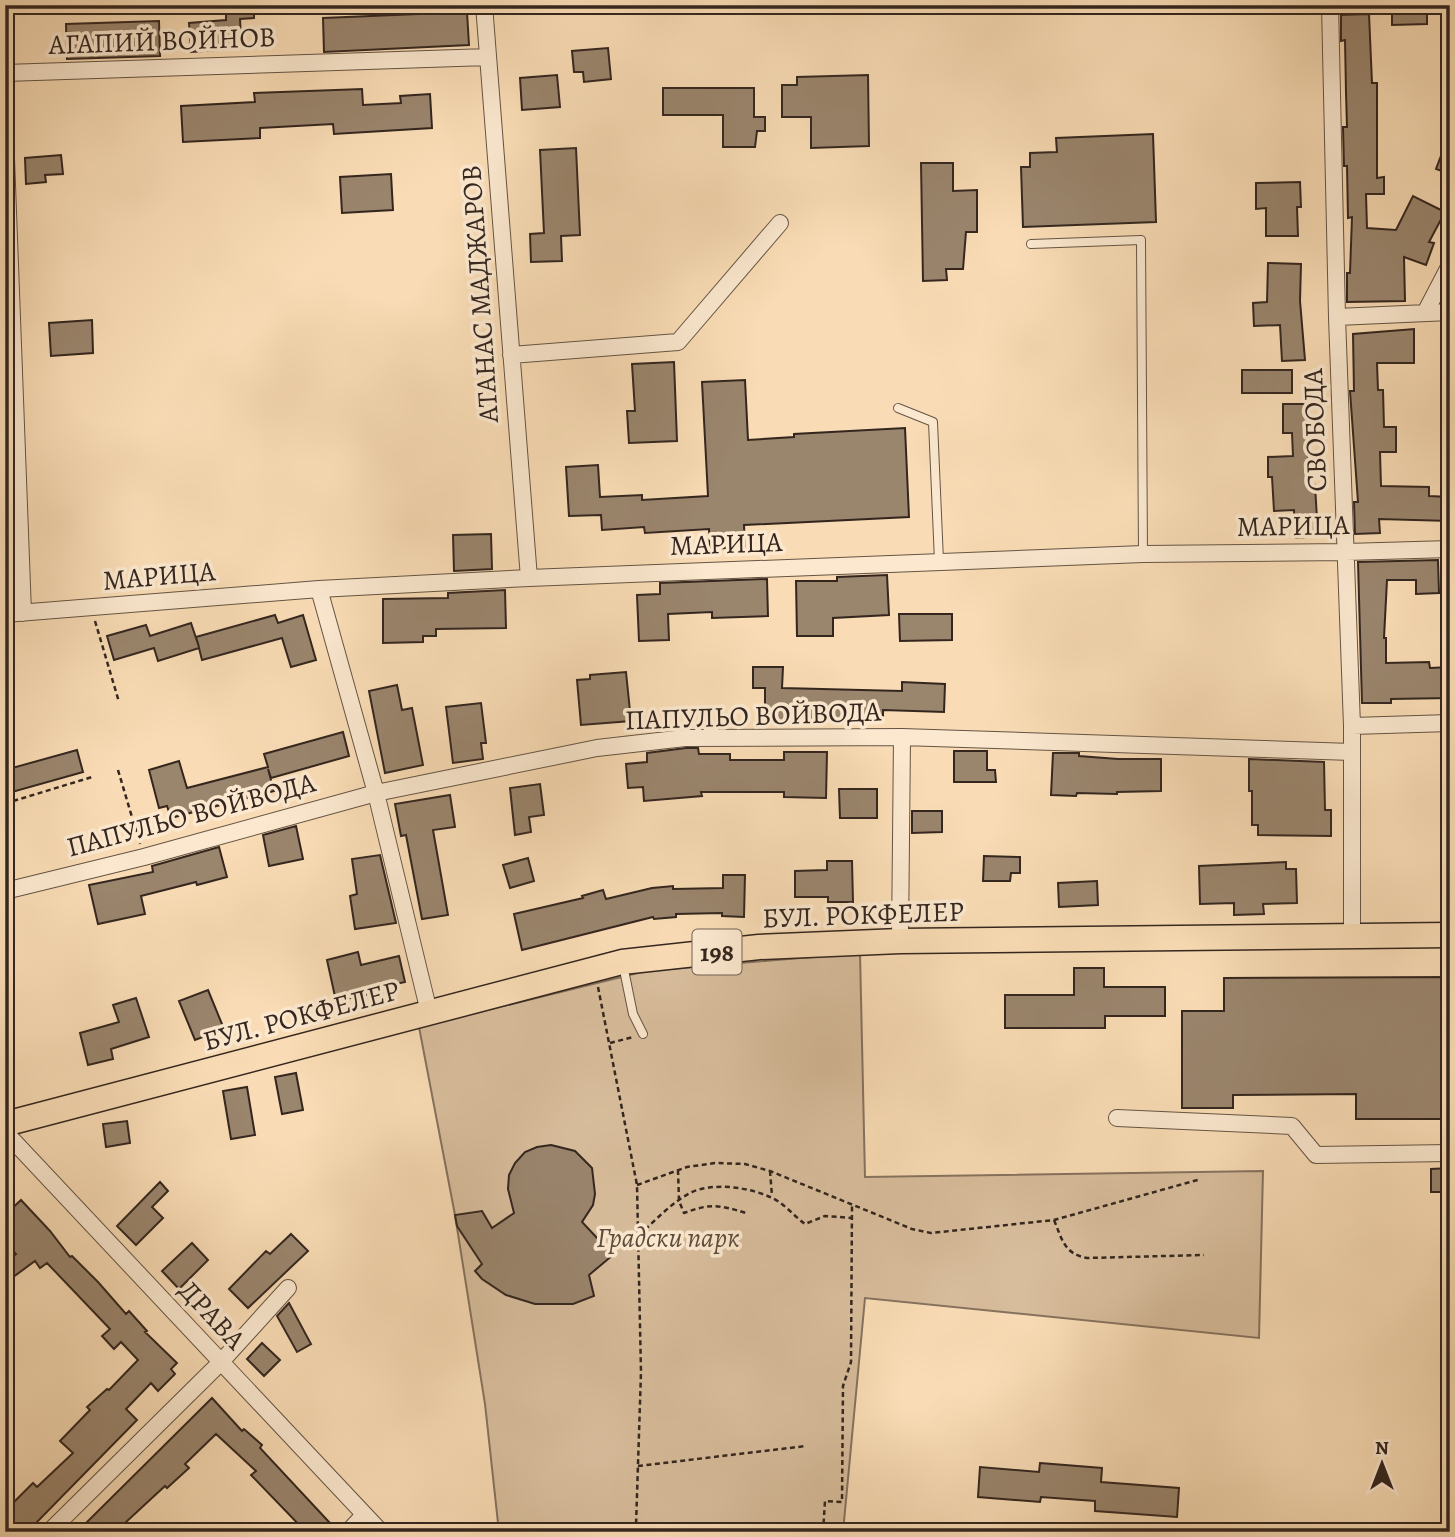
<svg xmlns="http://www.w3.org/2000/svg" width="1455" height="1537" viewBox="0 0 1455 1537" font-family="Alegreya,serif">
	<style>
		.green { fill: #d8bd9c; stroke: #86725e; stroke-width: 2 }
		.building { fill: #9a856d; stroke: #34261f; stroke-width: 2 }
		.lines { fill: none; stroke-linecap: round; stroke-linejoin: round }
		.service-casing { stroke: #655444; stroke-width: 10 }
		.minor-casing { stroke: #655444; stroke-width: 18 }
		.primary-casing { stroke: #34261f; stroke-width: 27 }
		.path { stroke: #34261f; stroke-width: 2.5; stroke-dasharray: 5 3.5; stroke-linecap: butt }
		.service { stroke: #fbe8cf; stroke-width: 8 }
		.minor { stroke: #fbe8cf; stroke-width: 16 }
		.primary { stroke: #f9dcb5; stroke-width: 24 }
		.labels { text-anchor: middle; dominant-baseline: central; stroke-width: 7; stroke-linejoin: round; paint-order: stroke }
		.shield { fill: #fbe8cf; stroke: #706054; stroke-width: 2 }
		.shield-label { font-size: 26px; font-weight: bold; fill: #34261f }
		.street-label { font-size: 28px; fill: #34261f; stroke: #fbe8cf }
		.park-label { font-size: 28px; font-style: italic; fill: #5d4c3e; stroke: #fbe8cf }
	</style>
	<rect width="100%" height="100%" fill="#f9dcb5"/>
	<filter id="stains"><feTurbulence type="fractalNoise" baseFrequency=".00286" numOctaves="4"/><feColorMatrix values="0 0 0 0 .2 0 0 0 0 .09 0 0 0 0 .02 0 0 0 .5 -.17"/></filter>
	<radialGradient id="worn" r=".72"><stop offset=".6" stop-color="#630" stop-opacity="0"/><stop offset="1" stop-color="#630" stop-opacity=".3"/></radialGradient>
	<path class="green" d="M860 953 865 1177 1263 1171 1259 1338 865 1298 843 1532H499L485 1404 455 1215 419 1027 646 971Z"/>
	<path class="building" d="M226 5H254V18L240 19 241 37H231V49L191 52 189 23 226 20Z
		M1392 5H1427V24L1392 25Z
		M467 12 469 45 324 52 323 18Z
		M1369 14 1372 83H1377V178L1384 177V194H1366L1367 228 1396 230 1413 196 1445 212 1429 242 1434 243 1426 265 1404 257 1405 301 1347 302V273H1350L1352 217 1348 218 1347 166H1344L1343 127H1347L1346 92 1345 40 1341 41V15Z
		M159 21 160 56 67 59 66 24Z
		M608 48 611 79 584 82 583 72H574L572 51Z
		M557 75 560 107 522 110 520 78Z
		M868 75 869 146 811 148V117H782V85H797V77Z
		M663 88H754V117H765V131H757L755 147H723V115H663Z
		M362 89 363 105 401 103 400 96 430 94 432 128 334 134 333 124 260 128V138L183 142 181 106 255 102 254 93Z
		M1153 134 1156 222 1023 227 1021 167H1030V153L1057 152 1056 138Z
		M1449 135 1450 136V174L1436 169Z
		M576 148 580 235 561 236 562 261 531 262 530 234 544 233 540 150Z
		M61 155 63 174 45 175 46 182 26 184 25 158Z
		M921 163H953V191L977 190V232H966L963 269H946L947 280 923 281Z
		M391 174 393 210 342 213 340 177Z
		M1300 182 1301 207H1297L1298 236H1266V208L1256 209V183Z
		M1268 263 1301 264 1300 301 1305 360 1282 361 1280 325 1254 326 1253 303 1267 302Z
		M92 320 93 353 51 356 49 323Z
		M1414 329V363H1377L1378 390H1383L1384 427H1396V452H1380L1381 486 1429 487V496L1450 497V521L1379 519 1380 533 1355 534 1354 502H1358L1350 391H1354L1353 334Z
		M674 362 677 441 629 443 627 411H635L632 364Z
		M1242 370H1292V393H1242Z
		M745 380 748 440 794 437V434L905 428 909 517 744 525 745 547 710 549 709 529 645 533 644 527 602 530 601 515 569 516 566 467 598 465 600 497 642 495V500L708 496 702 382Z
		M1283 404H1306L1309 486 1315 485 1318 536 1295 538 1294 510 1274 511 1272 477H1268V457L1293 456 1292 433H1283Z
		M491 534 492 569 454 571 453 535Z
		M1438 560 1439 593 1416 594V580H1387L1384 638H1386V663L1429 662 1430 668 1450 667V698L1391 699V703H1362L1358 562Z
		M887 575 889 615 833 618V636H797L796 581H837V577Z
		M767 579 768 616 712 618V612L668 614 669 640 639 641 637 595 660 594V583Z
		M505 590 506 628 436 629V636H423V642L383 643V599L448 598V593Z
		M899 614H952V640L900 641Z
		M275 615 278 623 303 615 316 660 291 667 282 638 202 660 199 648 158 661 154 648 114 660 107 636 146 625 150 636 191 623 199 647 196 637Z
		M753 667H783L782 688 902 691V682L945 684 944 712 883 710V719H838V721L765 720V688H753Z
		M626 672 631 721 581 725 577 680 590 679V675Z
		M397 685 402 710 412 708 423 765 385 773 369 691Z
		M481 703 486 743H481L483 759 453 763 446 707Z
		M343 732 349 756 271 778 268 769 274 791 171 818 167 806 159 808 149 770 179 761 187 788 268 767 264 754Z
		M686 748H698L699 754H730V760H784V752H827L826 798 784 797V792H701L702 796 644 801 643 787 628 788 626 764 647 762V753Z
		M77 750 83 772 5 794V770Z
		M954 751H987V770H995L996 782H954Z
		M1053 753H1079V756L1118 759H1161V791L1117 792V794L1077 793 1076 796 1051 795Z
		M1249 759 1324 762 1325 810H1331V836L1258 835V825H1252V791H1249Z
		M540 784 544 815 529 817 531 832 515 835 510 788Z
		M839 789H877V818H840Z
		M450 795 455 827 433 830 448 915 422 919 406 835 401 836 395 804Z
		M912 811H942V832L912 833Z
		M296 826 303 859 269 866 263 835Z
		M219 847 227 877 197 885 196 882 141 896 145 914 98 924 89 885 153 872 152 866Z
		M380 855 396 923 355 929 350 896 357 894 352 859Z
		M984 856 1020 857V873H1011L1010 881H983Z
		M528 858 534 881 510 888 503 865Z
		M827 861H852L853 902H828V897H795V871L827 870Z
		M1286 862V869H1296L1297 903 1263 904 1264 914 1234 915V903L1200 904 1199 866Z
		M723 875H745L744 917 722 916V913L676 914V917L654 919 653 917 522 950 514 914 583 898 582 896 603 890 606 899 652 888 673 886V889L723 888Z
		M1097 881 1098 905 1059 907 1058 883Z
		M358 952 361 965 399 956 405 982 365 991 366 995 336 1001 327 960Z
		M1074 968H1104V987H1165V1016H1105V1028H1005V995H1074Z
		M1450 977V1119H1356V1094L1233 1095V1108H1182V1011H1224V978Z
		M208 990 224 1029 195 1040 179 1001Z
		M136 998 149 1037 111 1049 113 1059 88 1065 80 1033 119 1022 113 1005Z
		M296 1073 303 1110 282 1114 275 1077Z
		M247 1087 255 1135 231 1139 223 1091Z
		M127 1121 130 1143 106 1147 103 1124Z
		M551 1145 575 1151 592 1168 595 1194 593 1205 582 1222 613 1255 589 1275 594 1296 573 1304H535L506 1295 482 1279 475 1271 482 1264 457 1226 455 1215 482 1211 492 1228 514 1213 508 1189 509 1175 515 1163 525 1152 537 1147Z
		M1450 1168V1192H1431V1169Z
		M160 1182 168 1191 152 1207 163 1218 136 1245 117 1226Z
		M21 1200 50 1231 70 1257 72 1256 98 1282 126 1314 129 1311 147 1331 145 1332 177 1363 171 1369 175 1374 158 1391 151 1383 126 1409 137 1420 36 1523 25 1532H5V1511L33 1483 37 1487 73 1453 60 1441 90 1410 87 1407 107 1389 109 1390 138 1360 121 1342 114 1349 102 1336 110 1329 47 1263 40 1268 35 1261 5 1283V1262L16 1254 5 1242V1215Z
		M291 1234 308 1251 248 1308 229 1289 266 1251 270 1254Z
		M192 1243 208 1260 179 1289 162 1271Z
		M289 1303 311 1344 297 1352 277 1316Z
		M262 1343 280 1360 264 1376 247 1359Z
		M212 1398 242 1431 244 1429 262 1445 260 1448 329 1522 318 1532H306L251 1475 256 1471 216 1434 185 1464 189 1468 167 1488 165 1486 126 1522 135 1532H96L87 1522Z
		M1040 1463 1102 1468 1101 1482 1179 1488 1177 1517 1095 1511V1501L1041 1497 1040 1502 978 1497 980 1467 1039 1472Z"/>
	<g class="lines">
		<g class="service-casing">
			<path id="service" d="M1031 244 1141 240 1143 554
				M898 408 933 422 939 561
				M623 965 633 1014 643 1034"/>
		</g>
		<g class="minor-casing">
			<path id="minor" d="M484 5 529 578
				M1330 5 1337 317 1352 726V936
				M5 73 488 57
				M5 131 23 613
				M1425 313 1450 265
				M1337 317 1450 312
				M511 355 678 342 780 223
				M319 589 376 793 429 1012
				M5 614 319 589 529 578 1143 554 1346 552 1450 549
				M1352 726 1450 723
				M5 891 144 857 376 793 597 748 685 738 902 737 1352 752
				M900 941 902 737
				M1117 1118 1292 1126 1316 1155 1450 1153
				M5 1132 381 1532
				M49 1532 220 1363 288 1288
				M348 1532 364 1515"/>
		</g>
		<g class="primary-casing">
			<path id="primary" d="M5 1124 622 962 759 947 900 941 1450 935"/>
		</g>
		<path class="path" d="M95 621 119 702
			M118 770 140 844
			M5 801 10 802 92 777
			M598 987 637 1185 641 1372 636 1526
			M610 1043 633 1037
			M678 1170 679 1201 684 1213C710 1203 720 1205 746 1213
			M770 1171 772 1196
			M637 1185 687 1167 715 1163 745 1164 770 1171 912 1229 931 1233 1054 1220 1201 1179
			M1054 1220C1062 1239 1064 1254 1087 1258L1204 1255
			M639 1235C655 1221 671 1203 690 1193 712 1182 748 1187 770 1197 783 1202 794 1216 805 1224L825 1216 852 1218
			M638 1466 806 1446
			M823 1532 825 1501 842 1502 843 1386 851 1362 852 1205"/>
		<use href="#service" class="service"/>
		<use href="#minor" class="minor"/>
		<use href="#primary" class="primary"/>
	</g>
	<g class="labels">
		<rect class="shield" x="692.5" y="929.5" width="49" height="45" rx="5"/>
		<g class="shield-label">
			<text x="717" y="952">198</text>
		</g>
		<g class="street-label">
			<text transform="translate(162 41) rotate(-2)">АГАПИЙ ВОЙНОВ</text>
			<text transform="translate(480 294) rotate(-94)">АТАНАС МАДЖАРОВ</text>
			<text transform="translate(1315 430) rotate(-92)">СВОБОДА</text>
			<text transform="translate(1293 526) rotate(-1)">МАРИЦА</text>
			<text transform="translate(726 544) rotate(-2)">МАРИЦА</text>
			<text transform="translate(159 576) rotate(-5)">МАРИЦА</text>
			<text transform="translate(753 716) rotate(-2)">ПАПУЛЬО ВОЙВОДА</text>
			<text transform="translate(191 815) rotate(-15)">ПАПУЛЬО ВОЙВОДА</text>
			<text transform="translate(863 915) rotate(-2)">БУЛ. РОКФЕЛЕР</text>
			<text transform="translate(301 1016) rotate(-15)">БУЛ. РОКФЕЛЕР</text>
			<text transform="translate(212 1315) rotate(47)">ДРАВА</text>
		</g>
		<g class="park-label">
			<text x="668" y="1238">Градски парк</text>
		</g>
	</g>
	<rect width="1455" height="1537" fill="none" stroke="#f9dcb5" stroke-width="28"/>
	<rect x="7" y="7" width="1441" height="1523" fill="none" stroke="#34261f" stroke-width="3.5"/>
	<rect x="14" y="14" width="1427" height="1509" fill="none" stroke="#34261f" stroke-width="2"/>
	<g transform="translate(1382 1464)" stroke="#fbe8cf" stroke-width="5" paint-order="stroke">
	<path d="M0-5L12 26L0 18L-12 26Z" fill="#34261f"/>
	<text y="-10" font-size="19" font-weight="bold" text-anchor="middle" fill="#34261f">N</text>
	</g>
	<rect width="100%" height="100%" filter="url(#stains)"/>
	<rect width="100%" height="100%" fill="url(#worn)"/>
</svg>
